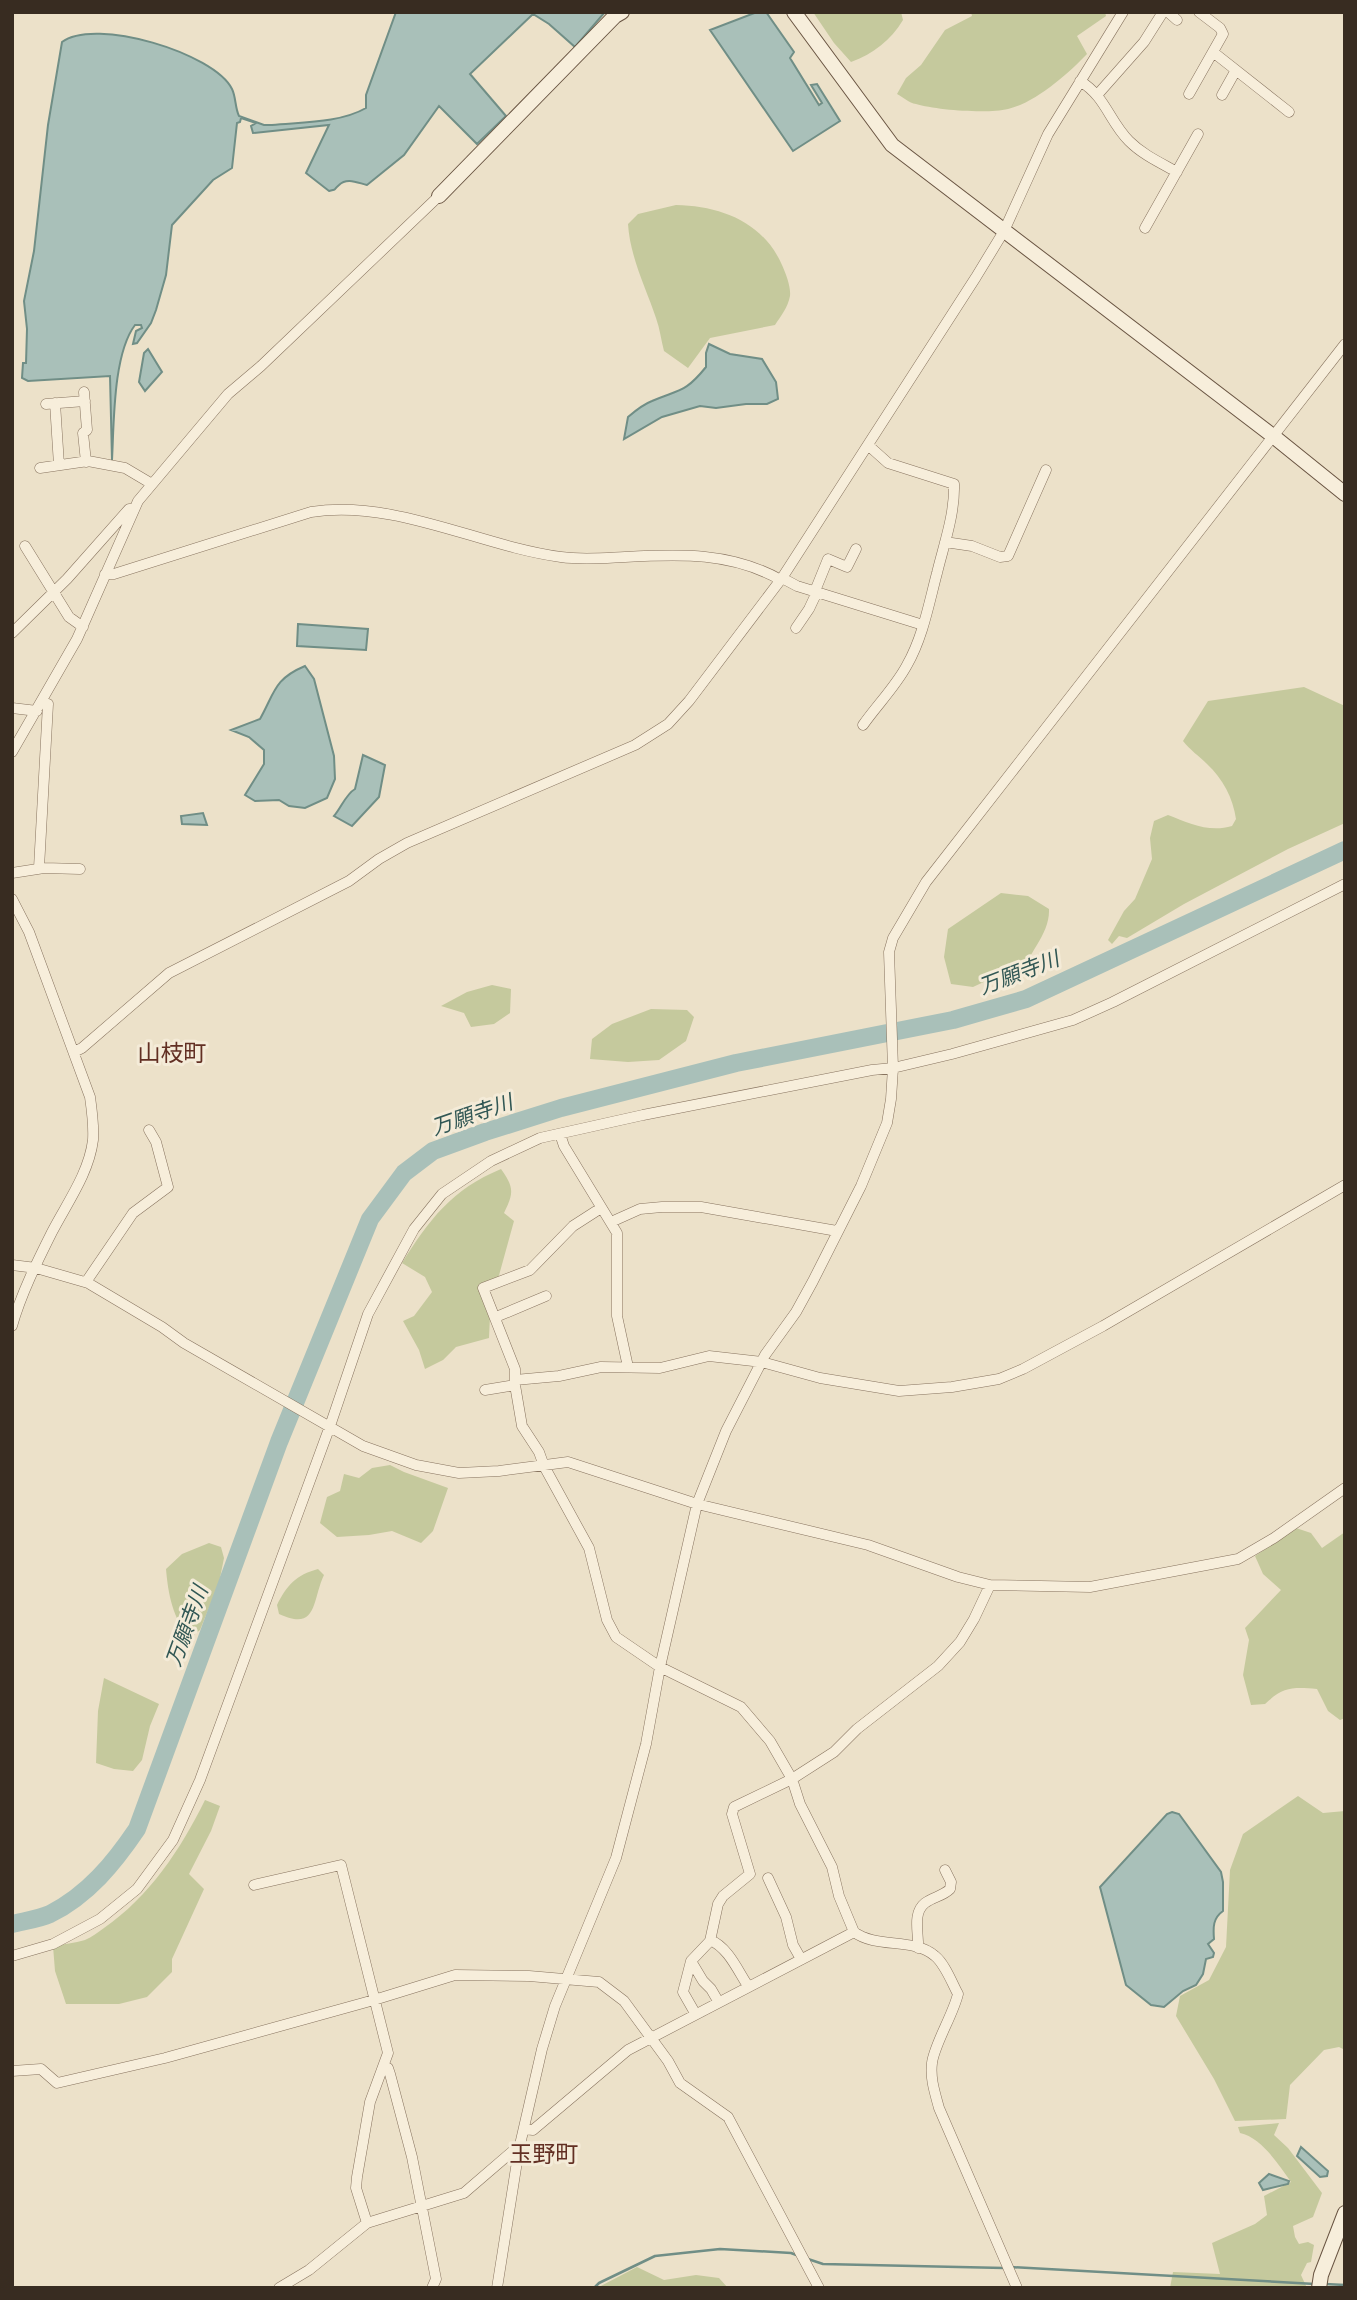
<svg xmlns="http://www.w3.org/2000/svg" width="1357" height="2300" viewBox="0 0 1357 2300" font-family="Bitter,'Noto Sans JP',serif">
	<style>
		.green { fill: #c5c99d }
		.water { fill: #a9c0b9; stroke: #708e86; stroke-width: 2 }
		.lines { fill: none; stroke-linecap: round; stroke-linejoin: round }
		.stream { stroke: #708e86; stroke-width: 2.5 }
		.river { stroke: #a9c0b9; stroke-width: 18 }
		.street-casing { stroke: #87735f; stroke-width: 11 }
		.secondary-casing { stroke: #695442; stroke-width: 16 }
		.street { stroke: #f7eedb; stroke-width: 10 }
		.secondary { stroke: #f7eedb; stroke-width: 14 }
		.labels { text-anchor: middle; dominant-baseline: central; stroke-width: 6; stroke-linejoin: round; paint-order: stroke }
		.water-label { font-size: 21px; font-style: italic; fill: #315754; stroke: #f4ebd8 }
		.quarter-label { font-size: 23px; fill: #622f23; stroke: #f4ebd8 }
	</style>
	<rect width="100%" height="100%" fill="#ece1c9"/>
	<path class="green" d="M813 12H901L903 20C891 40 873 54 851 62L834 43Z
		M971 12H1105L1106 16 1077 36 1087 54C1069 73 1035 103 1008 109 987 114 936 110 916 104 909 103 903 97 897 94L906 78 921 65 945 30 972 16Z
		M676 205C721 206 763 222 782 265 786 274 791 287 790 296 788 307 781 316 775 325L710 338 688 368 664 351C661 340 660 329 656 318 646 288 630 257 628 224L638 214Z
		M1304 687 1345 706V823L1288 849 1184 904 1127 938 1119 936 1112 944 1108 940 1124 911 1135 899 1152 859 1150 838 1154 821 1168 815C1189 823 1209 833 1232 826L1236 819C1233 798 1223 779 1207 764 1199 756 1190 750 1183 741L1208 701Z
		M1001 893 1028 896 1049 909C1050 935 1027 953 1020 979L1001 984 988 980 973 987 951 984 944 957 948 929Z
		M492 985 511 989 510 1013 494 1024 471 1027 464 1013 441 1006 467 992Z
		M651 1009 687 1010 694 1017 686 1041 659 1060 628 1062 590 1059 592 1039 612 1024Z
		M501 1169C514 1187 514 1193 504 1213L514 1221 498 1279 478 1286 490 1316 489 1338 456 1347 443 1360 425 1369 419 1350 403 1321 414 1316 432 1292 425 1277 402 1263C429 1220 452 1189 501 1169Z
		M390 1465 404 1472 448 1488 433 1531 421 1543 392 1531 369 1535 337 1537 320 1523 327 1497 340 1491 344 1474 359 1478 372 1468Z
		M1296 1528 1311 1533 1322 1548 1345 1532V1718L1340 1720 1328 1711 1317 1689C1292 1687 1283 1687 1265 1704L1251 1705 1243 1675 1249 1640 1245 1628 1281 1590 1263 1574 1255 1556Z
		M209 1543 221 1547 224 1558 219 1583 200 1630 190 1638C173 1620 168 1593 166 1569L182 1554Z
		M318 1569 324 1575C312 1600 318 1632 279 1614L277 1605C287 1585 296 1575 318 1569Z
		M104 1678 159 1704 150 1726 142 1760 133 1771 114 1769 96 1763 98 1711Z
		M1298 1796 1323 1813 1345 1811V2050L1339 2047 1324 2050 1290 2085 1286 2119 1235 2121 1214 2079 1176 2016 1180 1996 1209 1980 1226 1947 1230 1870 1243 1834Z
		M205 1800 220 1806 211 1831 189 1874 204 1889 172 1959V1972L147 1997 119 2004H66L55 1971 53 1946C63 1944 75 1943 85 1940 92 1937 98 1932 104 1928 149 1897 181 1849 205 1800Z
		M1279 2123 1274 2135 1288 2148 1322 2193 1313 2217 1293 2226 1295 2237 1299 2244 1308 2242 1314 2245 1311 2262 1307 2263 1301 2275 1307 2288H1170L1173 2272 1220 2274 1212 2243 1255 2224 1267 2215 1264 2196 1291 2182C1279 2165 1261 2137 1240 2133L1238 2127Z
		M637 2267 664 2280 696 2275 719 2278 728 2288H597Z"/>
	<path class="water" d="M396 12H605L575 47 549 24 533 14 470 74 506 116 477 144 439 106 404 155 367 185C358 183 347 177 339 185 331 192 339 188 329 191L306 173 329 125 253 133 251 126 256 123 241 118 240 122 237 123 232 168 213 180 172 225 166 275 156 310 151 323 137 343 133 344 136 331 142 328 141 325H135C113 354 114 423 112 460L110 376 28 381 22 378 23 363H26L27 329 24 301 34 251 48 125 62 42C95 17 214 53 232 89 236 97 235 108 239 116L264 125H272C301 122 340 123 366 108V95Z
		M757 12H766L794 52 790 58 819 105 822 103 811 85 817 84 840 121 793 151 710 30Z
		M709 344 730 354 762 359 776 382 778 399 767 404H746L716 408 700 406 662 417 624 439 628 417C635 411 644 404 652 401 680 389 685 393 706 367V353Z
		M148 349 162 372 145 391 139 382 144 353Z
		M298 624 368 629 366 650 297 646Z
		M305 666 314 679 334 756 335 779 327 798 305 808 289 806 279 800 255 801 245 795 264 764V750L249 737 231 730 260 719C275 692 274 679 305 666Z
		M363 755 385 765 379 797 352 826 334 816C341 808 346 794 355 789Z
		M203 813 207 825 182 824 181 816Z
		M1172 1812 1179 1814 1221 1872 1223 1882V1911C1213 1918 1213 1927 1214 1939L1208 1944 1214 1953 1213 1957 1206 1959 1203 1974 1196 1985 1183 1991 1164 2007 1151 2005 1126 1985 1100 1887 1167 1814Z
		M1301 2147 1328 2171 1327 2176 1320 2177 1297 2156Z
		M1269 2174 1289 2181 1288 2184 1263 2190 1259 2183Z"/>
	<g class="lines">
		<path class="stream" d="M808 2259 823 2264 1004 2268
			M1010 2267 1315 2284
			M1325 2284 1345 2285
			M594 2288 599 2283 655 2256 720 2249 791 2253 799 2256"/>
		<path class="river" d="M12 1924C24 1921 39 1919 50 1914 88 1895 114 1863 137 1829L279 1442 370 1219 404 1173 433 1151 485 1132 561 1108 736 1063 953 1020 1026 999 1345 850"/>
		<g class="street-casing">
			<path id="street" d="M1168 12 1177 20
				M1213 52 1289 112
				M1080 81C1106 97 1109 121 1129 141 1143 155 1161 163 1177 172
				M1098 94 1144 42 1163 12
				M1189 94 1223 34 1220 28 1199 12
				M1222 95 1236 70
				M1145 228 1198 134
				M84 392 87 430 83 433 86 462
				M55 403 59 465
				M46 404 85 401
				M40 468 88 461 125 468 152 484
				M945 542 972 546 1000 557 1008 556 1046 470
				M25 546 69 617 83 627
				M105 574H114L311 512C396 499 479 546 561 557 582 560 604 558 625 557 681 554 731 552 781 580
				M782 578 797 586 923 625
				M815 591 828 559 847 567 856 549
				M796 628 809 609 817 592
				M12 633 67 579 129 509H133
				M12 708 37 711
				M863 725C877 705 896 686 907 665 923 637 929 603 937 573 944 544 955 514 954 484L888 463 869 446
				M12 752 77 639 138 501 228 394 261 366 439 196
				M39 868 48 704 42 702
				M12 873 44 868 80 869
				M12 899 29 932 90 1097C92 1111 94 1125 93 1140 89 1173 67 1203 52 1232 37 1262 21 1294 12 1326
				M74 1052 82 1048 169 973 349 881 379 859 407 843 635 745 668 724 689 701 782 578 976 277 1004 231 1048 134 1123 12
				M560 1134 564 1146 617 1233V1316L628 1367
				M601 1208 573 1226 530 1270 483 1288 515 1369V1385L522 1426 539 1452 544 1466 589 1548 607 1620 616 1637 660 1667 741 1707 770 1741 792 1779 800 1804 832 1867 839 1896 854 1932C877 1949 913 1937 935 1956 945 1964 952 1983 958 1994 953 2015 934 2045 932 2063 930 2079 935 2093 939 2108L1017 2288
				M611 1222 640 1209 662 1207H701L837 1231
				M12 1265 36 1268 88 1283 162 1327 184 1343 363 1446 416 1465 459 1473 499 1471 568 1462 697 1504 868 1545 958 1577 990 1585 1090 1587 1238 1559 1274 1538 1345 1488
				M86 1282 133 1213 168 1187 156 1142 149 1130
				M496 1317 546 1296
				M515 1380 559 1376 601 1367 660 1368 709 1356 762 1362 820 1378 899 1391 952 1387 999 1379 1023 1369 1103 1326 1345 1185
				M485 1390 515 1385
				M768 1878 786 1917 793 1945 801 1959
				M254 1885 341 1865 388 2053 370 2102 357 2177 356 2188 367 2223
				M710 1940C728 1947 738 1971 748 1986
				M918 1948C919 1934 912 1913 925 1903 933 1897 943 1896 950 1889L951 1882 945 1870
				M12 1956 53 1944 100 1919 137 1889 173 1840 200 1780 330 1426 368 1314 414 1229 442 1194 491 1161 540 1138 643 1115 872 1070 893 1068 952 1054 1073 1020 1113 1002 1345 884
				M691 1961 703 1981 711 1989 718 2001
				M695 2013 683 1992 691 1961 710 1941 718 1904 723 1896 750 1874 732 1814 734 1807 792 1779 834 1752 857 1729 938 1666 960 1642 974 1619 990 1585
				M384 2066 388 2068 390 2074 412 2157 436 2279 432 2288
				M12 2071 41 2069 57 2083 165 2058 374 2000 455 1975 529 1976 599 1982 624 2001 668 2061 680 2083 728 2117 819 2288
				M524 2129 533 2130 628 2050 854 1932
				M279 2288 309 2270 367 2223 464 2193 514 2150 519 2149
				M497 2288 519 2149 542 2049 555 2006 616 1858 646 1744 660 1667 697 1504 726 1431 765 1355 796 1312 813 1281 861 1186 887 1123 891 1099 893 1068 889 952 893 938 926 882 1345 344"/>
		</g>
		<g class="secondary-casing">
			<path id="secondary" d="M794 12 892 145 1273 436 1345 494
				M439 196 615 16 622 12
				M1319 2288 1321 2275 1345 2213"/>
		</g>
		<use href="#street" class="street"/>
		<use href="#secondary" class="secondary"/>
	</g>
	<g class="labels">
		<g class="water-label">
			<text transform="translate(1019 973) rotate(-21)">万願寺川</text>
			<text transform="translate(472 1115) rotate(-19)">万願寺川</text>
			<text transform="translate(187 1626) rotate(-70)">万願寺川</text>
		</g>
		<g class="quarter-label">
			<text x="172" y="1053">山枝町</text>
			<text x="544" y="2154">玉野町</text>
		</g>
	</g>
	<rect width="1357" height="2300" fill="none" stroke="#382c21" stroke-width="28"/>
</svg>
